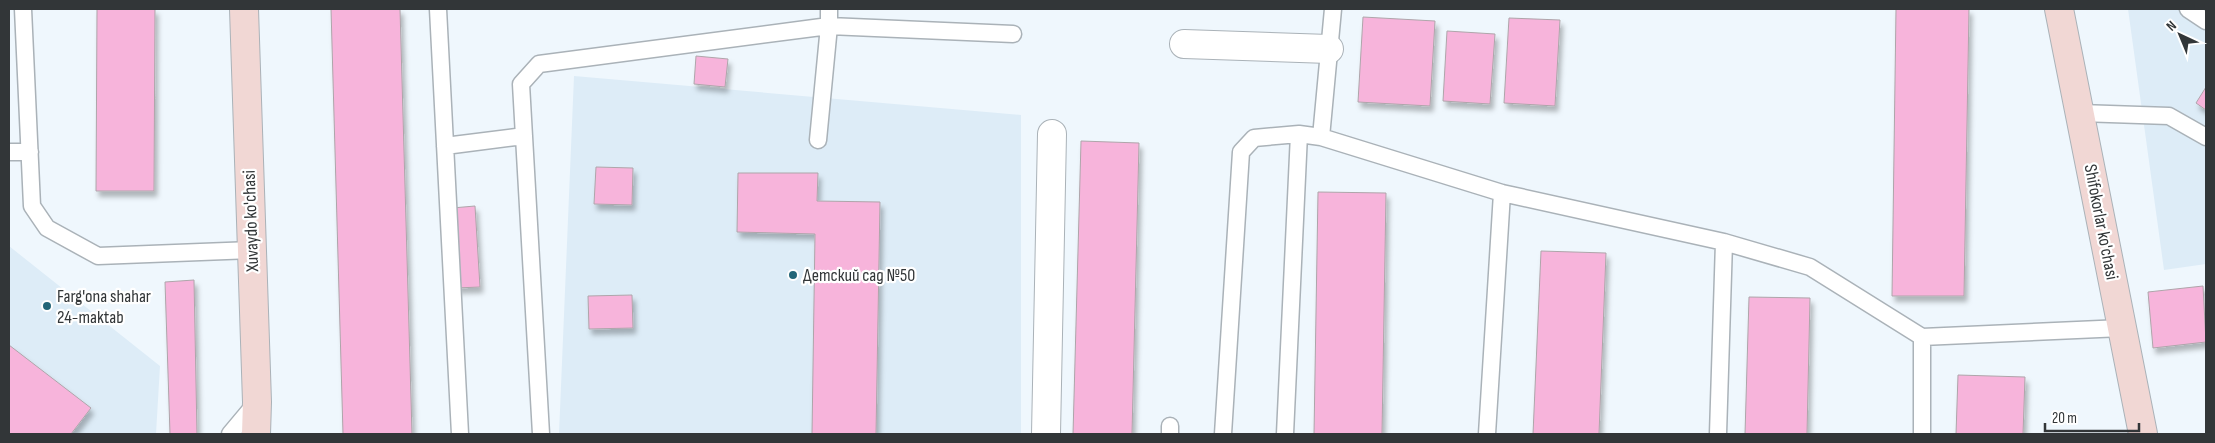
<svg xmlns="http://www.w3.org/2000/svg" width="2215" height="443" viewBox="0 0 2215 443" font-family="'Sofia Sans Condensed',sans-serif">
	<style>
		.built { fill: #ddecf7 }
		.building { fill: #f7b4db; stroke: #aea5aa; filter: url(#shadow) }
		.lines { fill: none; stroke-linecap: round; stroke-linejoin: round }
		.lane-casing { stroke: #aab2b8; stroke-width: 19 }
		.street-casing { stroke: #aab2b8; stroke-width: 30 }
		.secondary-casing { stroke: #aab2b8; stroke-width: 30 }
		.lane { stroke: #fff; stroke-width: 16 }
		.street { stroke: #fff; stroke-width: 28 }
		.secondary { stroke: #f1d7d4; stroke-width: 28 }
		.poi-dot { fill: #226578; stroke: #fff; stroke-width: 2 }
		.labels { text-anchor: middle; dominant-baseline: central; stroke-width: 4.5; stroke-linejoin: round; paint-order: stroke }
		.street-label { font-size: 18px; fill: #323638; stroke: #fff }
		.poi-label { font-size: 18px; fill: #323638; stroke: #fff; text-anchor: start }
	</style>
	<defs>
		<filter id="shadow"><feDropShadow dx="3" dy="5.5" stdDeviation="2.5" flood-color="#0004"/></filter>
	</defs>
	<rect width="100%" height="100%" fill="#eff7fd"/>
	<path class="built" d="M2128 9H2206V264L2164 270Z
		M574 76 1021 115V434H559Z
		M9 246 160 366 156 434H9Z"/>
	<path class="building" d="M97 9H155L154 191H96Z
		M331 9H400L412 434H343Z
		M1896 9H1969L1964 296H1892Z
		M1363 17 1435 21 1430 106 1358 102Z
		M1509 18 1560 20 1555 106 1504 103Z
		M1447 31 1495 34 1490 104 1443 101Z
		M696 56 728 59 725 87 694 84Z
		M2206 87V110L2196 103Z
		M1081 141 1139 143 1132 434H1073Z
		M596 167 633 168 632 205 594 204Z
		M738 173H818L817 201 880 202 876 434H812L815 234 737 232Z
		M1318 192 1386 193 1382 434H1314Z
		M475 206 480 287 456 288 452 208Z
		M1541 251 1606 253 1599 434H1533Z
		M194 280 197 434H170L165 282Z
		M2203 286 2206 342 2153 348 2148 292Z
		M632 295 633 328 589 329 588 296Z
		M1749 297 1810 298 1807 434H1745Z
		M9 345 91 408 71 434H9Z
		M1958 375 2025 377 2023 434H1956Z"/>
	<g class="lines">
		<g class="lane-casing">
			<path id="lane" d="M23 9 32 206 47 228 98 256 252 250
				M438 9 460 434
				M2188 9 2206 21
				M2080 113 2169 116 2206 137
				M1321 137 1333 9
				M818 140 829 26V9
				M445 146 524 136
				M9 152H30
				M230 434 256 403
				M541 434 521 84 539 64 829 26 1013 34
				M1170 434V426
				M1223 434 1241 152 1254 138 1299 134 1321 137 1502 193 1724 242 1810 267 1922 337
				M1285 434 1299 134
				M1487 434 1502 193
				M1718 434 1724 242
				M1922 434V337L2122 328"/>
		</g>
		<g class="street-casing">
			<path id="street" d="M1184 44 1329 49
				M1046 434 1052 134"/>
		</g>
		<g class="secondary-casing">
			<path id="secondary" d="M244 9 257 402 256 434
				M2059 9 2143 434"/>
		</g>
		<use href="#lane" class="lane"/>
		<use href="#street" class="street"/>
		<use href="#secondary" class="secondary"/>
	</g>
	<g class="poi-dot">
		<circle cx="793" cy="275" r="5"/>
		<circle cx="47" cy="306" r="5"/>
	</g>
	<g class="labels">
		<g class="street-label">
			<text transform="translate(251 221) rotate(-92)">Xuvaydo ko'chasi</text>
			<text transform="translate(2101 222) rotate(79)">Shifokorlar ko'chasi</text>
		</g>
		<g class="poi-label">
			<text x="803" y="275">Детский сад №50</text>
			<text x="57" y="296">Farg'ona shahar<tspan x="57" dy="21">24-maktab</tspan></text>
		</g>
	</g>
	<rect width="2215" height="443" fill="none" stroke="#323638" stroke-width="20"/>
	<g transform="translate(2180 35) rotate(316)" stroke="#ffffff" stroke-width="4" paint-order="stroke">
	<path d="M0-4L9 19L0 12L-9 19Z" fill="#323638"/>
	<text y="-8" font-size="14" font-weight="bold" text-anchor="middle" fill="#323638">N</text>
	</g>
	<path d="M2045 423v8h94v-8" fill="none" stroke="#323638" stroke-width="2.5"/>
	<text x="2052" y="423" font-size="15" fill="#323638" stroke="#ffffff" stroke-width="4" paint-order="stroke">20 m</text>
</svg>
